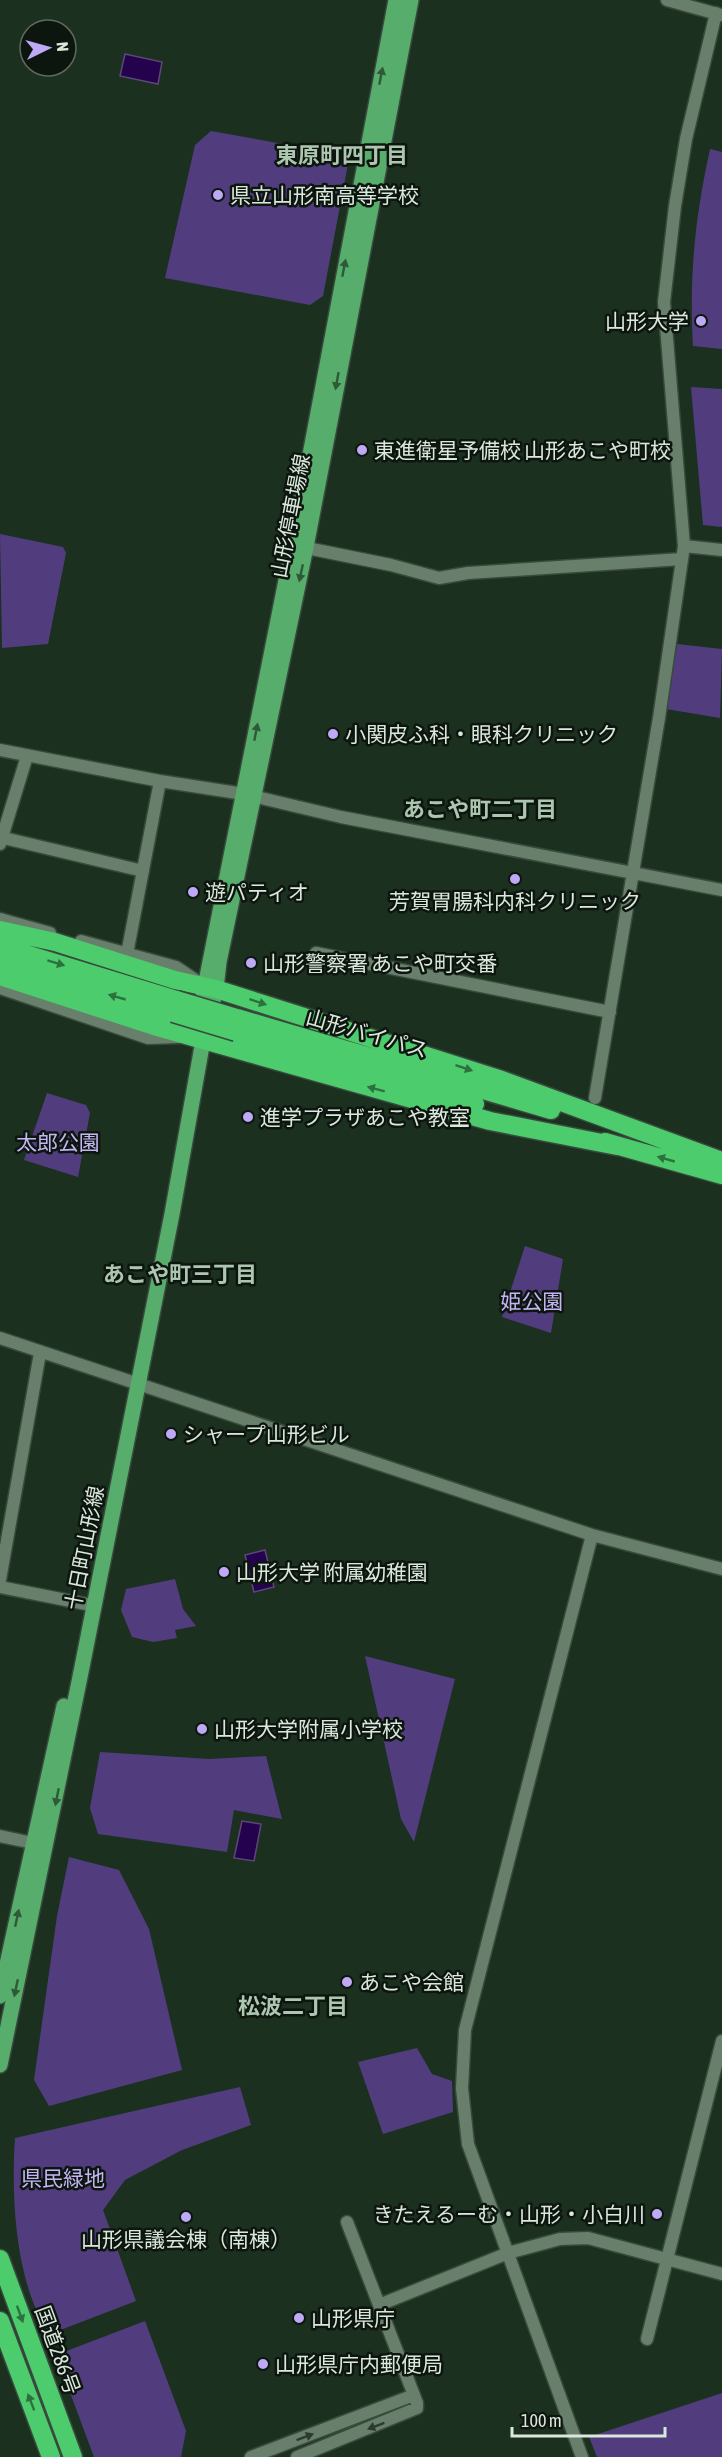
<svg xmlns="http://www.w3.org/2000/svg" width="722" height="2457" viewBox="0 0 722 2457" font-family="'Asap Condensed','Noto Sans JP',sans-serif">
	<style>
		.green { fill: #513d7e }
		.water { fill: #24024d; stroke: #5b4778; stroke-width: 1.5 }
		.lines { fill: none; stroke-linecap: round; stroke-linejoin: round }
		.minor-casing { stroke: #384a3c; stroke-width: 15 }
		.major-casing { stroke: #384a3c; stroke-width: 18 }
		.highway-casing { stroke: #384a3c; stroke-width: 21 }
		.minor { stroke: #687f6b; stroke-width: 12 }
		.major { stroke: #57ad6c; stroke-width: 15 }
		.highway { stroke: #4ccc6d; stroke-width: 18 }
		.highway-bridge-casing { stroke: #384a3c; stroke-width: 21; stroke-linecap: butt }
		.highway-bridge { stroke: #4ccc6d; stroke-width: 18 }
		.oneway { fill: #2e5a38 }
		.oneway2 { fill: #2c713e }
		.oneway3 { fill: #2d3b2f }
		.poi-dot { fill: #bda9f5; stroke: #0d160e; stroke-width: 2 }
		.labels { text-anchor: middle; dominant-baseline: central; stroke-width: 5; stroke-linejoin: round; paint-order: stroke }
		.poi-label { font-size: 21px; fill: #dae7dc; stroke: #0d160e; text-anchor: start }
		.street-label { font-size: 21px; fill: #dae7dc; stroke: #0d160e }
		.park-label { font-size: 21px; fill: #c4b5f5; stroke: #0d160e }
		.neighbourhood-label { font-size: 22px; font-weight: bold; fill: #adc6b0; stroke: #0d160e }
	</style>
	<rect width="100%" height="100%" fill="#1c3020"/>
	<path class="green" d="M211 131 344 155 348 164 323 296 310 305 165 278 195 145Z
		M710 149 722 152V349L693 346C689 275 695 218 710 149Z
		M691 387 722 389V527L703 525Z
		M0 534 63 547 66 553 48 644 2 648Z
		M677 644 722 649 720 718 666 709Z
		M47 1093 86 1105 90 1113 78 1177 24 1160Z
		M525 1246 563 1259 551 1333 502 1317Z
		M175 1579 183 1609 196 1626 175 1630 177 1638 153 1642 132 1637 121 1610 126 1589Z
		M365 1656 455 1679 414 1842 401 1819Z
		M100 1752 209 1759 266 1756 282 1819 234 1810 227 1852 98 1834 90 1808Z
		M69 1857 119 1870 149 1929 182 2070 49 2106 34 2080 57 1916Z
		M417 2048 432 2074 452 2081 453 2112 383 2134 358 2062Z
		M240 2087 251 2125 182 2150 125 2180 103 2210 136 2301 50 2334C15 2285 11 2197 15 2138Z
		M145 2321 186 2431 181 2457H94L56 2355Z
		M722 2393V2457H597L589 2437Z"/>
	<path class="water" d="M125 54 162 62 158 84 120 76Z
		M265 1550 274 1587 254 1592 245 1555Z
		M242 1821 261 1824 254 1861 234 1858Z"/>
	<g class="lines">
		<g class="minor-casing">
			<path id="minor" d="M667 0 721 15
				M297 546 391 565 439 578 468 573 682 559
				M684 546 722 550
				M0 750 160 781 244 794 341 817 722 890
				M0 837 143 871
				M0 844 27 756
				M0 919 50 933
				M81 941 176 967 197 981
				M316 953 610 1012
				M127 954 160 781
				M0 988 148 1038 179 1037
				M595 1098 659 718 684 546 664 302 675 206 686 139 716 13
				M0 1338 592 1535 722 1569
				M0 1580 40 1353
				M0 1587 86 1604
				M0 1836 33 1843
				M379 2305 508 2253 560 2239 588 2238 722 2274
				M647 2339 722 2041
				M251 2457 414 2395
				M297 2457 417 2408V2403L347 2222
				M582 2457 468 2144 462 2088 465 2030 592 1535"/>
		</g>
		<g class="major-casing">
			<path id="major" d="M199 1017 293 545 396 0
				M0 1996 64 1706
				M0 2065 80 1677 172 1214 202 1046 216 989 219 962 306 547 411 0"/>
		</g>
		<g class="highway-casing">
			<path id="highway" d="M0 930 55 942 175 980 216 989 499 1079 719 1160
				M0 946 177 1000
				M0 963 173 1013
				M0 976 154 1026 490 1121 617 1146
				M237 1018 551 1110
				M236 1032 475 1104
				M605 1142 722 1175
				M0 2259 73 2457
				M0 2321 51 2457"/>
		</g>
		<use href="#minor" class="minor"/>
		<use href="#major" class="major"/>
		<use href="#highway" class="highway"/>
		<g class="highway-bridge-casing">
			<path id="highway-bridge" d="M177 1000 237 1018
				M173 1013 236 1032"/>
		</g>
		<use href="#highway-bridge" class="highway-bridge"/>
	</g>
	<defs><path id="oneway-solid" d="M-6-.8H1V-3.2L6.5 0L1 3.2V.8H-6Z" transform="scale(1.5)"/></defs>
	<g class="oneway">
		<use href="#oneway-solid" transform="translate(381 76) rotate(-79)"/>
		<use href="#oneway-solid" transform="translate(344 268) rotate(-79)"/>
		<use href="#oneway-solid" transform="translate(337 381) rotate(100)"/>
		<use href="#oneway-solid" transform="translate(301 573) rotate(102)"/>
		<use href="#oneway-solid" transform="translate(256 732) rotate(-79)"/>
		<use href="#oneway-solid" transform="translate(57 1797) rotate(101)"/>
		<use href="#oneway-solid" transform="translate(17 1918) rotate(-78)"/>
		<use href="#oneway-solid" transform="translate(16 1988) rotate(102)"/>
	</g>
	<g class="oneway2">
		<use href="#oneway-solid" transform="translate(56 963) rotate(17)"/>
		<use href="#oneway-solid" transform="translate(117 997) rotate(-164)"/>
		<use href="#oneway-solid" transform="translate(258 1002) rotate(18)"/>
		<use href="#oneway-solid" transform="translate(464 1068) rotate(18)"/>
		<use href="#oneway-solid" transform="translate(376 1089) rotate(-165)"/>
		<use href="#oneway-solid" transform="translate(666 1159) rotate(-164)"/>
		<use href="#oneway-solid" transform="translate(20 2314) rotate(70)"/>
		<use href="#oneway-solid" transform="translate(31 2402) rotate(-111)"/>
	</g>
	<g class="oneway3">
		<use href="#oneway-solid" transform="translate(376 2426) rotate(159)"/>
		<use href="#oneway-solid" transform="translate(305 2437) rotate(-21)"/>
	</g>
	<g class="poi-dot">
		<circle cx="218" cy="195" r="6"/>
		<circle cx="701" cy="321" r="6"/>
		<circle cx="362" cy="450" r="6"/>
		<circle cx="333" cy="734" r="6"/>
		<circle cx="515" cy="879" r="6"/>
		<circle cx="193" cy="892" r="6"/>
		<circle cx="251" cy="963" r="6"/>
		<circle cx="248" cy="1117" r="6"/>
		<circle cx="171" cy="1434" r="6"/>
		<circle cx="224" cy="1572" r="6"/>
		<circle cx="202" cy="1729" r="6"/>
		<circle cx="347" cy="1982" r="6"/>
		<circle cx="657" cy="2214" r="6"/>
		<circle cx="186" cy="2217" r="6"/>
		<circle cx="299" cy="2318" r="6"/>
		<circle cx="263" cy="2364" r="6"/>
	</g>
	<g class="labels">
		<g class="poi-label">
			<text x="230" y="195">県立山形南高等学校</text>
			<text x="689" y="321" text-anchor="end">山形大学</text>
			<text x="374" y="450">東進衛星予備校 山形あこや町校</text>
			<text x="345" y="734">小関皮ふ科・眼科クリニック</text>
			<text x="205" y="892">遊パティオ</text>
			<text x="515" y="901" text-anchor="middle">芳賀胃腸科内科クリニック</text>
			<text x="263" y="963">山形警察署 あこや町交番</text>
			<text x="260" y="1117">進学プラザあこや教室</text>
			<text x="183" y="1434">シャープ山形ビル</text>
			<text x="236" y="1572">山形大学 附属幼稚園</text>
			<text x="214" y="1729">山形大学附属小学校</text>
			<text x="359" y="1982">あこや会館</text>
			<text x="645" y="2214" text-anchor="end">きたえるーむ・山形・小白川</text>
			<text x="186" y="2239" text-anchor="middle">山形県議会棟（南棟）</text>
			<text x="311" y="2318">山形県庁</text>
			<text x="275" y="2364">山形県庁内郵便局</text>
		</g>
		<g class="street-label">
			<text transform="translate(290 516) rotate(-79)">山形停車場線</text>
			<text transform="translate(367 1033) rotate(16)">山形バイパス</text>
			<text transform="translate(84 1548) rotate(-79)">十日町山形線</text>
			<text transform="translate(58 2350) rotate(70)">国道286号</text>
		</g>
		<g class="park-label">
			<text x="58" y="1142">太郎公園</text>
			<text x="532" y="1301">姫公園</text>
			<text x="63" y="2178">県民緑地</text>
		</g>
		<g class="neighbourhood-label">
			<text x="342" y="155">東原町四丁目</text>
			<text x="480" y="809">あこや町二丁目</text>
			<text x="180" y="1274">あこや町三丁目</text>
			<text x="293" y="2006">松波二丁目</text>
		</g>
	</g>
	<g transform="translate(48 48) rotate(85)"><circle r="28" fill="#0d160e" stroke="#5f6a60" stroke-width="1.5"/>
	<path d="M0-4.5L10 22L0 15L-10 22Z" fill="#bda9f5"/>
	<text y="-9" font-size="16" font-weight="bold" text-anchor="middle" fill="#dae7dc">N</text>
	</g>
	<path d="M512 2427v9h153v-9" fill="none" stroke="#dae7dc" stroke-width="3"/>
	<text x="521" y="2427" font-size="18" fill="#dae7dc" stroke="#0d160e" stroke-width="4.5" paint-order="stroke">100 m</text>
</svg>
